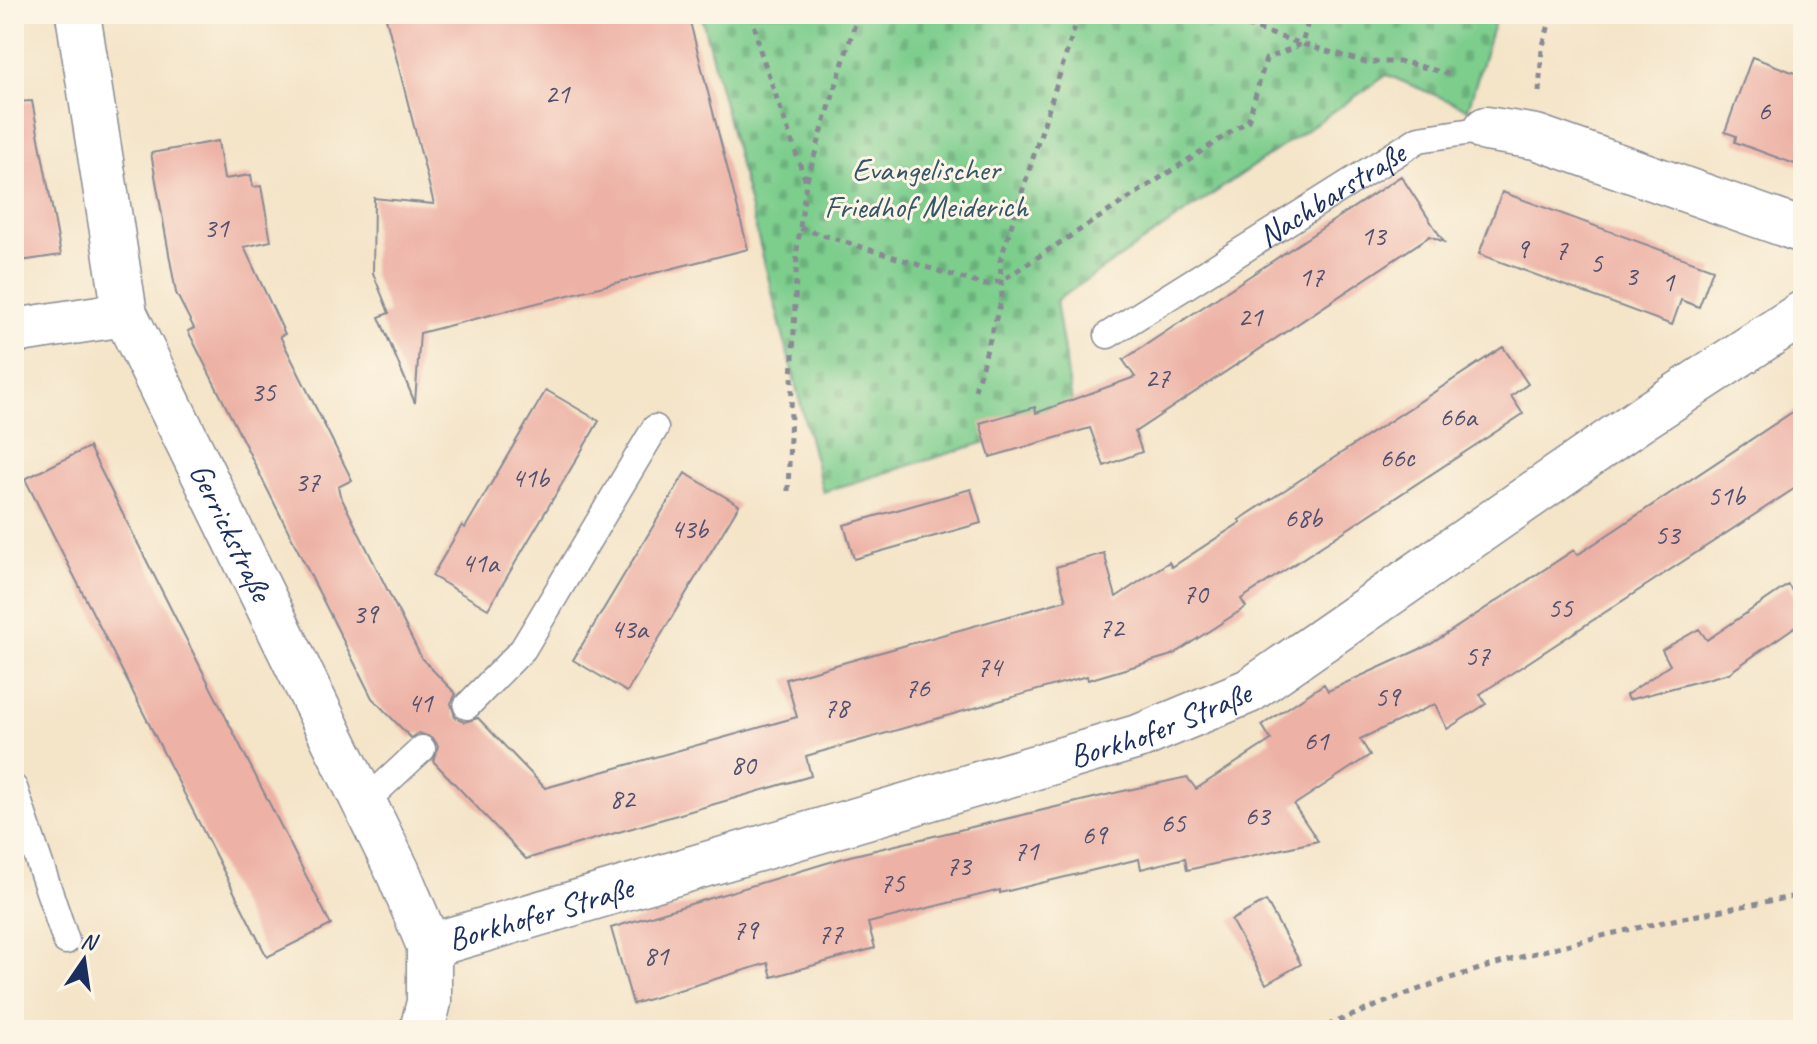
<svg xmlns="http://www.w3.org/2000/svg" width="1817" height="1044" viewBox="0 0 1817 1044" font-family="Caveat,sans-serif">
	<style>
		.cemetery { fill: url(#cemetery-stones); stroke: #4c7e76; stroke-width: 2 }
		.building { fill: #edb1a5 }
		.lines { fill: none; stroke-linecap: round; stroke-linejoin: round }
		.service-casing { stroke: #888a93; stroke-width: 29 }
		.minor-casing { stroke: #888a93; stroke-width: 47 }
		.tertiary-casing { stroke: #888a93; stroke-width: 47 }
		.path { stroke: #888a93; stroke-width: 5; stroke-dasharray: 6 6; stroke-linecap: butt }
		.service { stroke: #fff; stroke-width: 26 }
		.minor { stroke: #fff; stroke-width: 44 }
		.tertiary { stroke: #fff; stroke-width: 44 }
		.labels { text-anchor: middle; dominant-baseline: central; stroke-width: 6; stroke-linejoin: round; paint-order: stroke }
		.number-label { font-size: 28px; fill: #505070 }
		.park-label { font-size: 32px; fill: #34566a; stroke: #fcf5e5 }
		.street-label { font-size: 32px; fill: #1b2f5e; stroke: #fcf5e5 }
	</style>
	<defs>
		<pattern id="cemetery-stones" width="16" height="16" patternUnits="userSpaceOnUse" patternTransform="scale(2)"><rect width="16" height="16" fill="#7dcd8d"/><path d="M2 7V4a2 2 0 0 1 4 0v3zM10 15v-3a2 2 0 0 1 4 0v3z" fill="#6bb07c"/></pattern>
	</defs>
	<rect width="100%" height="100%" fill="#fcf5e5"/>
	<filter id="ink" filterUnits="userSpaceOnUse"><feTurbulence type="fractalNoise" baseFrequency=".0125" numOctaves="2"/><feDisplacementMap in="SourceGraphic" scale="16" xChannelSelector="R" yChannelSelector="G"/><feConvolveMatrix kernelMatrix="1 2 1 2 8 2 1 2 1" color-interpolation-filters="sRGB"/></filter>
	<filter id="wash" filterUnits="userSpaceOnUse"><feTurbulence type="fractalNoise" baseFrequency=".006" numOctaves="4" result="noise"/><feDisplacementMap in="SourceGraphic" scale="32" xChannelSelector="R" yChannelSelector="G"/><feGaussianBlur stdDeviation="1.8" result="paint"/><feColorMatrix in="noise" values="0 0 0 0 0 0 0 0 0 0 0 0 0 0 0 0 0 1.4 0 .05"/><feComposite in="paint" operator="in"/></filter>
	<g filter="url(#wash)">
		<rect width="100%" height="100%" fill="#f4e4c8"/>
		<path class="cemetery" d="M701 14H1497L1468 109 1387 75 1056 301 1074 415 823 492Z"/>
		<g id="blocks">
			<path class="building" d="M385 14H688L748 249 420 333 415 403 379 317 389 313 373 273 374 198 434 204Z
				M1752 57 1803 76V167L1735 142 1736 136 1725 132Z
				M32 101 61 255 14 262V102Z
				M218 141 224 179 251 175 253 187 261 186 271 241 244 247 285 334 280 336 352 480 338 487 340 495 422 659 456 694 451 703 455 717 464 722 478 718 545 788 797 717 786 679 1066 600 1056 567 1104 553 1116 597 1169 562 1172 567 1241 522 1239 520 1503 347 1528 384 1511 396 1523 414 1241 599 1246 607 1172 655 1088 680 1087 676 806 756 811 776 526 859 433 761 438 746 433 738 419 733 411 738 372 698 188 331 194 328 176 293 151 153Z
				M1401 176 1444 242 1430 236 1135 432 1142 452 1104 466 1090 428 990 457 980 423 1035 407 1036 413 1135 377 1123 360Z
				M1502 192 1713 269 1699 307 1681 300 1672 325 1479 254Z
				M546 390 599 421 488 609 432 576 462 525 465 528Z
				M1803 405V483L1480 694 1486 704 1447 729 1435 704 1360 739 1370 755 1294 805 1318 841 1187 870 1185 858 1141 869 1139 859 1000 893V890L868 923 875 948 772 977 768 963 633 1004 611 928 850 856 1119 792 1187 777 1196 789 1271 740 1262 725 1324 684 1328 691 1431 644 1574 550 1577 555Z
				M89 447 331 925 267 957 25 479Z
				M685 473 739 505 627 692 573 660Z
				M971 489 981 523 854 559 844 525Z
				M1788 585 1803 607V621L1729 673 1628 700 1626 695 1670 665 1662 650 1699 629 1707 640Z
				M1266 901 1301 964 1266 984 1231 920Z"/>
		</g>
	</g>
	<g filter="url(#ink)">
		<use href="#blocks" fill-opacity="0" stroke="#888a93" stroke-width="2"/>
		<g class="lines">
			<g class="service-casing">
				<g id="service">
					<path id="s1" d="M1108 335 1419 139 1486 129"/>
					<path d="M467 706 523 649 655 428"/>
					<path d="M14 788 66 941"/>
					<path d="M364 803 422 749"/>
				</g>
			</g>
			<g class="minor-casing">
				<g id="minor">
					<path d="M1486 129 1536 137 1803 231"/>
					<path d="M14 331 125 314"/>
					<path id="s2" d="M429 946 1141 736 1249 691 1644 417 1803 313"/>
				</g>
			</g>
			<g class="tertiary-casing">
				<g id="tertiary">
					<path id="s3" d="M78 14 125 314 398 872 429 946V1002L422 1030"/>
				</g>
			</g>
			<path class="path" d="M752 14 760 50 806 182
				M1212 14 1302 44 1365 62H1404L1449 74
				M1539 92 1542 49 1552 14
				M800 228 984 285 1001 281 1248 121 1266 59 1302 44 1310 14
				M975 390 1002 298 1000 261 1079 14
				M788 491 797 250 806 183 858 14
				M1316 1030C1367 1010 1417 988 1470 972 1579 938 1691 915 1803 895"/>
			<use href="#service" class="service"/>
			<use href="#minor" class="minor"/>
			<use href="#tertiary" class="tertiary"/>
		</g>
	</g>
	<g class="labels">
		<g class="number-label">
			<text x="557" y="93">21</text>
			<text x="1764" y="110">6</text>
			<text x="216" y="227">31</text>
			<text x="1373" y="235">13</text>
			<text x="1522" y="248">9</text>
			<text x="1561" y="249">7</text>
			<text x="1596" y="262">5</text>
			<text x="1631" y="275">3</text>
			<text x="1311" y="276">17</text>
			<text x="1668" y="281">1</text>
			<text x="1250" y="316">21</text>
			<text x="1157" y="377">27</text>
			<text x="263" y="391">35</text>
			<text x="1458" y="416">66a</text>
			<text x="1397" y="457">66c</text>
			<text x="530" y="477">41b</text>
			<text x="307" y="481">37</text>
			<text x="1726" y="495">51b</text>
			<text x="1303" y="517">68b</text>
			<text x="689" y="528">43b</text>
			<text x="1667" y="534">53</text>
			<text x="480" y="562">41a</text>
			<text x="1195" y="593">70</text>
			<text x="1560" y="607">55</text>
			<text x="365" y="613">39</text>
			<text x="1111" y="627">72</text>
			<text x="629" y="628">43a</text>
			<text x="1477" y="655">57</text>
			<text x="989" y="666">74</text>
			<text x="917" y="687">76</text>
			<text x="1387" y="696">59</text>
			<text x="420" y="702">41</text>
			<text x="836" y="707">78</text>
			<text x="1316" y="740">61</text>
			<text x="743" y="764">80</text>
			<text x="622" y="798">82</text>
			<text x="1257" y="815">63</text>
			<text x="1173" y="822">65</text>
			<text x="1094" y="834">69</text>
			<text x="1026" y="850">71</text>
			<text x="958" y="865">73</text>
			<text x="892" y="882">75</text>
			<text x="745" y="929">79</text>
			<text x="830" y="933">77</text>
			<text x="656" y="955">81</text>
		</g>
		<g class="park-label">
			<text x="926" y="169">Evangelischer<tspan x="926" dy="37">Friedhof Meiderich</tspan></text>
		</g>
		<g class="street-label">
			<text stroke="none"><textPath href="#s1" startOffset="264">Nachbarstraße</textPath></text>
			<text stroke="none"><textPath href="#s3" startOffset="546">Gerrickstraße</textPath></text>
			<text stroke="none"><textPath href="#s2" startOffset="764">Borkhofer Straße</textPath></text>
			<text stroke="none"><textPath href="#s2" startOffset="116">Borkhofer Straße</textPath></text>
		</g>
	</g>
	<rect width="1817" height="1044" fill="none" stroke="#fcf5e5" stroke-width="48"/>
	<g transform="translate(84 960) rotate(13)" stroke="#fcf5e5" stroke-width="6" paint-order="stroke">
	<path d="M0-6L14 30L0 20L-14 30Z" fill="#1b2f5e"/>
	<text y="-12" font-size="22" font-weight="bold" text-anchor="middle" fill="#1b2f5e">N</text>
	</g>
</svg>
